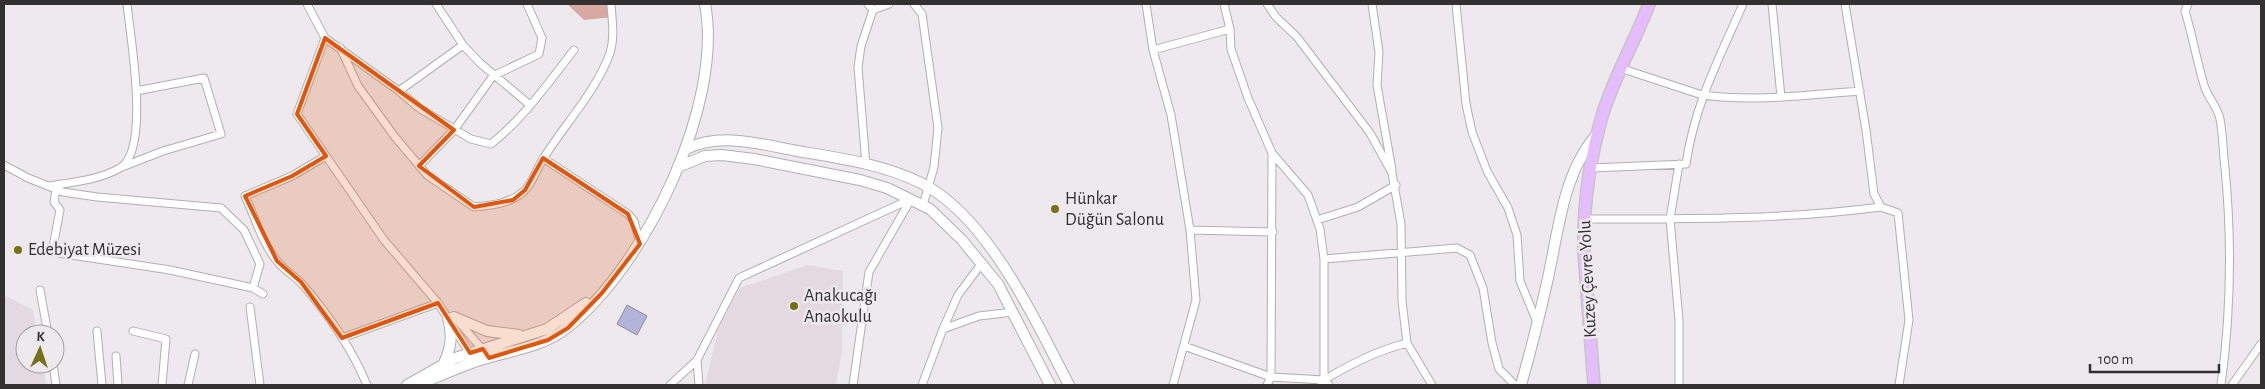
<svg xmlns="http://www.w3.org/2000/svg" width="2265" height="389" viewBox="0 0 2265 389" font-family="'Alegreya Sans',sans-serif">
	<style>
		.built { fill: #e3dadf }
		.forest { fill: #d7a9a2 }
		.water { fill: #b4b4db; stroke: #8d8ca8 }
		.lines { fill: none; stroke-linecap: round; stroke-linejoin: round }
		.street-casing { stroke: #b2afb1; stroke-width: 9 }
		.secondary-casing { stroke: #b2afb1; stroke-width: 12 }
		.primary-casing { stroke: #c6c5c5; stroke-width: 14 }
		.street { stroke: #fff; stroke-width: 7 }
		.secondary { stroke: #fff; stroke-width: 10 }
		.primary { stroke: #e5bcff; stroke-width: 11 }
		.marked { fill: #df570e; fill-opacity: 0.2; stroke: #df570e; stroke-width: 4; stroke-linejoin: round }
		.poi-dot { fill: #757114; stroke: #ede9ec; stroke-width: 2 }
		.labels { text-anchor: middle; dominant-baseline: central; stroke-width: 5; stroke-linejoin: round; paint-order: stroke }
		.poi-label { font-size: 18px; fill: #323031; stroke: #ede9ec; text-anchor: start }
		.street-label { font-size: 18px; fill: #323031; stroke: #ede9ec }
	</style>
	<rect width="100%" height="100%" fill="#ede9ec"/>
	<path class="built" d="M808 265 843 271 842 350 836 385H705L718 330 740 288Z
		M4 295 33 310 37 334H25V364H43L46 384 4 385Z"/>
	<path class="forest" d="M567 4H609L613 17 584 20Z"/>
	<path class="water" d="M627 305 647 316 637 335 617 324Z"/>
	<g class="lines">
		<g class="street-casing">
			<path id="street" d="M307 4 325 38 399 91 419 108 471 139 491 144C524 118 548 83 574 50
				M436 4 463 45 480 63 530 105
				M914 4 922 14 938 128 934 167 923 205
				M1146 4 1153 50 1171 115 1190 230 1196 300 1173 385
				M1224 4 1230 29 1231 49 1248 98 1272 153 1271 377 1267 385
				M1267 4 1276 17 1297 37 1370 133 1392 173 1401 224 1402 301 1407 343 1432 385
				M1372 4 1379 52 1377 85 1392 170
				M1456 4 1466 104 1472 132 1487 171 1508 208 1517 235 1520 281 1537 322
				M1772 4 1781 97
				M1845 4 1866 130 1874 194 1881 207 1898 213 1909 320 1899 385
				M2188 4 2185 11C2193 37 2197 63 2205 88 2209 99 2218 108 2220 119 2223 135 2223 152 2225 168 2232 241 2231 313 2221 385
				M873 10 889 4
				M325 38 297 114 384 240 438 303 471 355
				M340 47 358 86 395 137 427 175 474 207C492 205 509 204 523 192 532 185 537 168 543 159 564 125 597 90 610 53 615 37 612 20 611 4
				M1153 50 1230 29
				M1620 68 1702 95C1755 102 1807 95 1860 91
				M399 91 463 45
				M1272 153 1308 195 1320 229 1324 259V380L1329 385
				M326 156 292 176 245 196C255 217 262 243 277 261 285 271 295 276 303 285 328 314 352 349 367 385
				M543 158 628 214 634 221 640 244
				M1679 164 1670 219 1679 320V385
				M4 165 28 178 63 192 97 197 221 208 244 230 260 264 253 288 263 294
				M866 165 858 67 861 46 873 10 868 4
				M419 166 454 130 493 76 539 54 542 38 527 4
				M122 167 163 151 221 134 204 78 136 91
				M1592 168 1686 164C1695 103 1719 59 1743 4
				M49 186C73 182 99 180 120 168 151 150 130 35 127 4
				M56 189 54 202 60 210 52 252 170 270 253 288
				M1585 219C1684 219 1782 220 1881 207
				M1317 220 1358 207 1396 185
				M1190 230 1273 232
				M1324 259 1457 248 1470 255 1483 288 1492 343 1499 369 1515 385
				M40 290 48 334
				M250 307 260 385
				M457 320 484 351
				M943 329 958 295 982 263
				M97 331 102 385
				M133 331 166 339 162 385
				M342 338 438 303 439 304
				M1184 346 1271 377 1324 380
				M116 356 118 385
				M697 360 699 385
				M53 364 56 385
				M188 385 195 354
				M670 385 697 360 739 278 911 199
				M853 385 869 272 911 199
				M922 385 943 329 979 316 1013 312
				M1321 385 1324 380C1351 364 1376 351 1407 343
				M2232 385 2261 344"/>
		</g>
		<g class="secondary-casing">
			<path id="secondary" d="M686 149C721 132 760 144 797 151 839 158 883 164 921 183 988 216 1036 322 1069 385
				M678 167 705 156 722 155 754 159 860 180 887 188 930 209 962 240 998 284 1050 385
				M454 317 487 331 519 335
				M443 365C451 349 453 336 448 318
				M407 385 455 358 547 329 586 303
				M417 385C437 377 457 368 477 361 507 351 543 348 568 327 646 265 724 103 705 4
				M1521 385C1531 350 1540 314 1548 278 1559 228 1563 172 1598 133"/>
		</g>
		<g class="primary-casing">
			<path id="primary" d="M1594 385 1584 252C1583 206 1590 157 1603 113 1615 75 1635 41 1649 4"/>
		</g>
		<use href="#street" class="street"/>
		<use href="#secondary" class="secondary"/>
		<use href="#primary" class="primary"/>
	</g>
	<path class="marked" d="M325 38 454 130 419 166 474 207 513 200 525 190 543 158 628 214 640 244 602 293 568 328 548 340 489 358 483 349 470 353 438 303 342 338 301 282 277 261 245 196 292 176 326 156 297 114Z"/>
	<g class="poi-dot">
		<circle cx="1055" cy="209" r="5"/>
		<circle cx="18" cy="250" r="5"/>
		<circle cx="794" cy="306" r="5"/>
	</g>
	<g class="labels">
		<g class="poi-label">
			<text x="1065" y="199">Hünkar<tspan x="1065" dy="21">Düğün Salonu</tspan></text>
			<text x="28" y="250">Edebiyat Müzesi</text>
			<text x="804" y="296">Anakucağı<tspan x="804" dy="21">Anaokulu</tspan></text>
		</g>
		<g class="street-label">
			<text transform="translate(1588 279) rotate(-93)">Kuzey Çevre Yolu</text>
		</g>
	</g>
	<rect width="2265" height="389" fill="none" stroke="#323031" stroke-width="10"/>
	<g transform="translate(40 349) rotate(3)"><circle r="24" fill="#ede9ec" stroke="#a29fa1"/>
	<path d="M0-4L9 19L0 12L-9 19Z" fill="#757114"/>
	<text y="-8" font-size="14" font-weight="bold" text-anchor="middle" fill="#323031">K</text>
	</g>
	<path d="M2090 364v8h129v-8" fill="none" stroke="#323031" stroke-width="2.5"/>
	<text x="2098" y="364" font-size="15" fill="#323031" stroke="#ede9ec" stroke-width="4" paint-order="stroke">100 m</text>
</svg>
